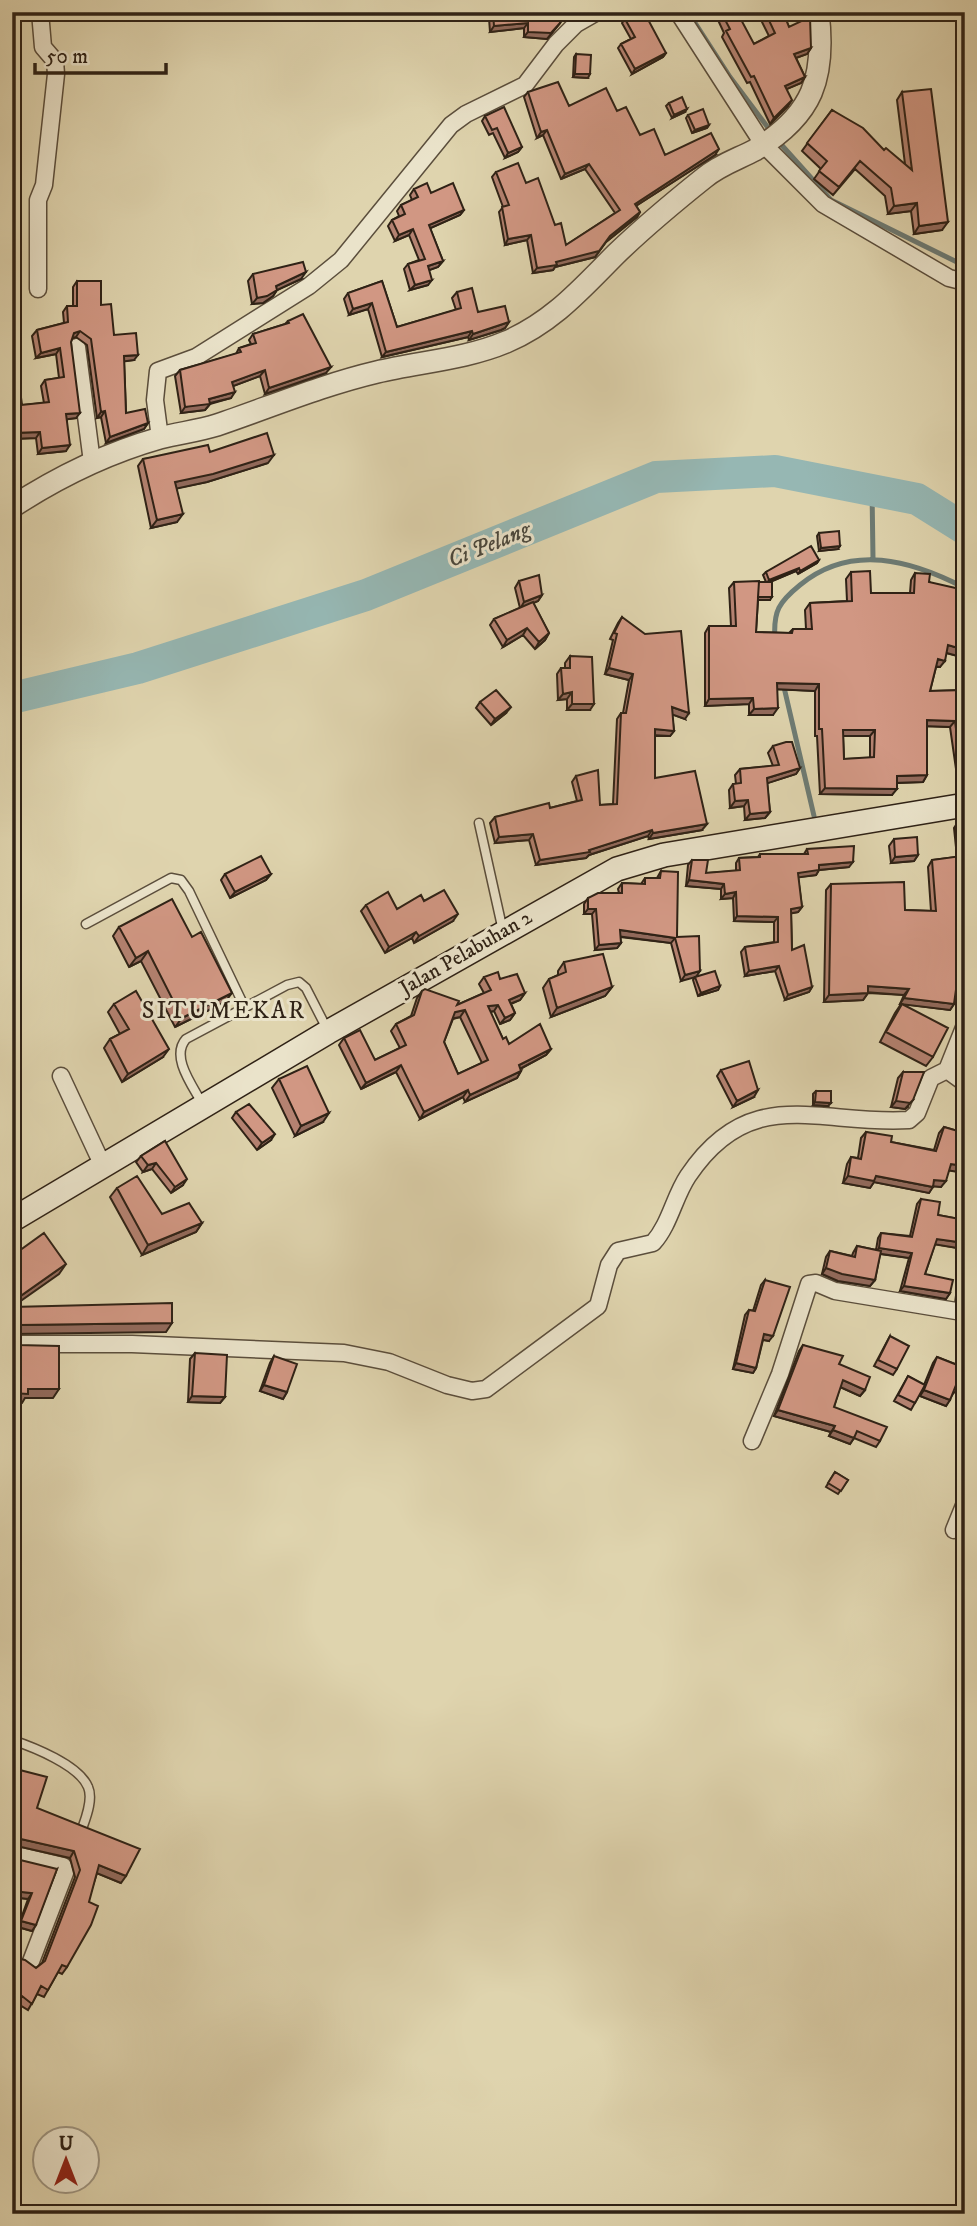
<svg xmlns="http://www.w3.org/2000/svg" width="977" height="2226" viewBox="0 0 977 2226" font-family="'IM FELL DW Pica',serif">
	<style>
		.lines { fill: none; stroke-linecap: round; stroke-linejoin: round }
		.stream { stroke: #6d7b74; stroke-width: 5 }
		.river { stroke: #96b7b3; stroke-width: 32 }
		.service-casing { stroke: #5b4e3c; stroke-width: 11 }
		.minor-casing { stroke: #5b4e3c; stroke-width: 19 }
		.tertiary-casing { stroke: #5b4e3c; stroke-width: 24 }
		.secondary-casing { stroke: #2f2216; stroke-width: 26 }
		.service { stroke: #eae3ca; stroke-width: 8 }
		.minor { stroke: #eae3ca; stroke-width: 16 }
		.tertiary { stroke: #eae3ca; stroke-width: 21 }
		.secondary { stroke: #eae3ca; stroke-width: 23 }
		.wall { fill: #b48271; stroke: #2f2216; stroke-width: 2; fill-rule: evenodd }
		.shaded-wall { fill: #926a5c; stroke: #2f2216; stroke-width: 2 }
		.building { fill: #d19783; stroke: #2f2216; stroke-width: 2; fill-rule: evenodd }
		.labels { text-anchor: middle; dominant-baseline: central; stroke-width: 6; stroke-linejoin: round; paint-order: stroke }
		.street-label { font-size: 21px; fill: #2f2216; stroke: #eae3ca }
		.water-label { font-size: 23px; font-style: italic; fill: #49473d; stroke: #eae3ca }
		.quarter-label { font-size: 24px; letter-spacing: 2px; fill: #2f2216; stroke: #eae3ca }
	</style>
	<rect width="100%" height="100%" fill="#dfd4ae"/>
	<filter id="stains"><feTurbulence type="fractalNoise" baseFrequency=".00286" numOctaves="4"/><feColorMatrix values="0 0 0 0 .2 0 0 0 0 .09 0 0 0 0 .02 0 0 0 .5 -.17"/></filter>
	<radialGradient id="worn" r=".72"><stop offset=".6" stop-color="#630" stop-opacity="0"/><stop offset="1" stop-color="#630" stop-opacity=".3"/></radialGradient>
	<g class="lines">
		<path class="stream" d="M688 12 730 77 772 133
			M778 141 831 200 965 266
			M872 490 873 558
			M775 639C773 611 779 602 800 585 851 543 911 560 965 588
			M783 683 814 816"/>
		<path class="river" d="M12 698 138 668 366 595 656 477 775 471 917 499 965 529"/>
		<g class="service-casing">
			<path id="service" d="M479 823 503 931
				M86 924 171 878 181 880 189 891 245 1008
				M203 1105C193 1086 170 1057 186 1039L287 985 299 982 306 988 327 1029
				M12 1740C33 1747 79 1765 88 1787 93 1798 87 1815 83 1826"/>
		</g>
		<g class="minor-casing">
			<path id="minor" d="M678 12 763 144 823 204 949 278 965 282
				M38 289V200L44 185 56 74 55 61 43 47 40 12
				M77 347 92 462
				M160 438 155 400 158 371 196 357 309 286 341 260 451 125 466 114 525 85 556 44 576 24 597 12
				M965 1025 947 1070 965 1083
				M61 1076 103 1166
				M12 1344H132L344 1353 389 1362 447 1385 472 1391 486 1389 598 1306 609 1265 618 1251 653 1243C670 1224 674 1197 688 1176 751 1082 819 1126 909 1120L917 1113 931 1078 947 1070
				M752 1441 780 1374 809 1284 816 1283 835 1291 962 1312 965 1293
				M954 1530 965 1503
				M12 1854 63 1866 65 1873 30 1964"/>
		</g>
		<g class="tertiary-casing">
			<path id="tertiary" d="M12 507C58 477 107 453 160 438 179 433 198 431 217 425 270 407 322 385 377 372 419 362 466 359 506 342 553 322 582 288 616 254 644 227 674 202 704 178 719 165 738 159 755 150 813 115 826 78 818 12"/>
		</g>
		<g class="secondary-casing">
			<path id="secondary" d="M12 1220 328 1032 617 869 664 855 965 805"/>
		</g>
		<use href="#service" class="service"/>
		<use href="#minor" class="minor"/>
		<use href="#tertiary" class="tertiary"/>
		<use href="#secondary" class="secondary"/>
	</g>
	<path class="wall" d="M757 12H783L789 27 811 48 807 54 796 58 805 77 801 83 786 89 788 106 770 124 750 82 747 83 722 37 724 33 718 20 722 14 754 44 769 36Z
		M493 13 555 16 560 23 547 39 524 37V28L490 32 489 18Z
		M625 19 666 53 663 57 632 74 618 48 621 44 631 39 622 23Z
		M576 54 588 78 573 77 574 57Z
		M528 92 569 106 617 111 640 135 665 155H715L636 206 640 212 637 217 606 242 595 257 555 267 553 270 533 273 527 240 505 245 499 212 503 207 492 177 496 172 526 183 555 225 566 245 615 213 585 169 561 179 543 135 537 138 524 97Z
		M902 92 942 230 914 234 911 211 888 214 885 196 855 169 833 195 814 179 821 169 802 151 832 110 884 150 905 164 897 100Z
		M669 103 685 112 672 118 666 106Z
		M688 115 709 125 707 128 692 133 686 118Z
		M485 116 522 147 518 152 505 158 493 133 489 135 482 121Z
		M414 189 431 193 464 210 460 215 430 228 443 261 438 267 429 270 428 285 410 290 404 269 408 264 419 260 409 235 395 241 388 226 392 220 399 216 397 211 401 205 412 200 410 195Z
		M253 274 301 279 277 290 273 296 263 303 252 304 248 281Z
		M77 281 101 305 114 335 134 360 124 361 126 413 148 423 144 429 106 443 101 417 97 418 87 345 76 337 72 338 71 342 76 418 67 419 66 451 38 454 36 438 12 439V391L22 405 44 403 41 386 45 380 59 378 56 354 36 358 32 336 37 330 64 323 63 312 67 306H73V287Z
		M382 281 397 327 456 310 452 298 457 292 478 312 509 322 505 328 501 330 469 340 468 337 382 357 368 309 349 315 344 299 348 293Z
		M288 321 326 373 265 394 260 376 233 386 231 398 210 404 205 410 181 413 175 376 180 370 236 354 239 348 251 344 249 340 253 334 285 324Z
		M210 452 268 463 207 482 177 488V522L151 528 138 466 143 459Z
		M819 533 838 549 819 551 817 536Z
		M819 560 817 563 798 574 796 571 770 582V600H758L756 632 789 633 793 629H806L805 610 810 603 847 601 846 579 851 572 871 593H910L911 580 915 573 958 600 965 602V658L946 653 940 667H936L930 691 965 690V790H959L950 727 927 726V775L923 782 897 783 892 795 820 794 817 736H815V691L777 689 773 715H749V704L705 706V633L709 626H731L729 588 734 582H766L763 575 766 572ZM843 736H870V758L844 759Z
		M519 581 542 595 538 601 533 603 549 633 545 640 535 649 523 635 503 647 490 625 494 619 520 608 515 588Z
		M622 617 685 719 672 714 674 731 670 736H655V778L702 830 649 839 648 836 589 855 586 858 536 865 529 840 495 843 490 823 495 817 550 808 577 801 572 782 576 776 600 805 613 804 617 719 621 713H623L629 680 605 674 613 640 610 639 618 623Z
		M570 656 590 710H567V699L558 700 557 674 561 668H565V663Z
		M480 702 506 713 491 725 476 708Z
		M773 746 800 768 796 774 767 783 770 812 765 818 745 820 744 806 730 808 729 790 733 784H736L735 775 740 769 773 766 768 753Z
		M965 821V970L961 975H958L954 1004 950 1010 903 1004 933 1057 926 1066 880 1042 895 1013 901 1004H900L904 995 868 993 863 1000 824 1002 826 890 831 884 905 910 931 911 928 867 932 860 957 857 954 828 958 822Z
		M894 839 918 855 914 861 891 863 889 846Z
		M807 849 849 867 819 870 816 875 798 877 802 907 798 912 791 913 792 950 812 987 809 992 785 1000 775 971 745 976 741 952 745 947 774 942V922L734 921 733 898 721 899V889L686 886 688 865 692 860 706 873 736 871V863L739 858 758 857 760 854H804Z
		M661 871 677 937 700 971 681 981 671 943 620 937 621 943 617 948 595 950 592 914H584V904L588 898 619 893 618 889 622 883 641 884 645 878H657Z
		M225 874H271L266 880 230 898 221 880Z
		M424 901 453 921 414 943 412 938 385 953 361 911 366 905 397 909Z
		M119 927 225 1002 175 1027 141 961 129 967 113 936Z
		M564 962 612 987 605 996 551 1017 543 988 549 979 558 975V971Z
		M484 977 500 979 525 993 520 1000 511 1004 515 1013 510 1020 500 1024 494 1011 490 1012 503 1039 509 1044 551 1049 546 1055 520 1069 521 1071 517 1078 465 1102 463 1097 420 1119 396 1072 361 1089 339 1045 344 1038 375 1060 400 1048 391 1031 396 1024 411 1016 417 998 422 991 457 1005 484 993 479 984ZM460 1017 482 1063 458 1074 444 1042 453 1019Z
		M695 977 720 986 718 990 698 996 693 980Z
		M114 1004 163 1057 122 1082 104 1048 110 1039 120 1034 108 1012Z
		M965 1055V1070L960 1067Z
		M721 1070 754 1097 733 1107 717 1076Z
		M903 1072 908 1107 905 1109 891 1107 898 1078Z
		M279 1079 323 1122 295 1136 272 1088Z
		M816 1091 828 1106 813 1105V1094Z
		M236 1112 271 1140 257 1150 232 1118Z
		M944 1127 964 1133 965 1130V1173L949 1170 941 1187 933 1186 929 1193 874 1182 870 1188 843 1183 847 1164 851 1157 858 1158 861 1138 866 1132 891 1142 934 1150 939 1133Z
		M165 1141 183 1185 171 1193 152 1169 143 1172 136 1162 141 1156Z
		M117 1188 162 1214 202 1223 196 1232 142 1255 110 1197Z
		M921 1199 938 1215 965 1220V1247L963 1249 935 1244 925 1274 950 1293 946 1299 900 1291 909 1258 880 1254 875 1280 870 1286 838 1281 822 1274 826 1257 830 1251 852 1256 853 1253 857 1246 876 1250 878 1238 881 1233 910 1236 917 1204Z
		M765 1280 769 1341 763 1340 756 1368 753 1373 733 1369 745 1315 749 1310 753 1311 761 1285Z
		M890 1336 897 1369 893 1375 874 1366Z
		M803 1345 839 1364 865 1390 860 1396 840 1387 834 1407 880 1441 876 1447 854 1438 850 1444 829 1436 831 1432 774 1416 799 1351Z
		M195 1353 225 1397 220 1403 188 1402 190 1359Z
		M274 1356 287 1392 283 1399 260 1391 270 1363Z
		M937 1357 965 1368V1397L954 1392 946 1406 920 1396 922 1390 911 1410 894 1401 908 1376 924 1385 933 1363Z
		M835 1472 848 1480 838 1494 826 1487Z
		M37 1808 121 1883 97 1873 67 1967 62 1974 58 1972 44 1997 37 1994 28 2010 18 2004 12 2018V1957L36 1968 42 1963 75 1877 70 1858Z
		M57 1869 32 1931 18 1927 28 1899 12 1897Z"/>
	<path class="shaded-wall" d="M413 12H428L426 15Z
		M528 23 524 28 490 32 494 26Z
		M560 23 547 39 524 37 528 32Z
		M811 48 807 54 790 60 794 54Z
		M666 53 663 57 632 74 635 69Z
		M575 74H590L588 78 573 77Z
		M805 77 801 83 780 92 785 86Z
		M792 100 788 106 770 124 774 118Z
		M687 109 685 112 672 118 674 115Z
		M709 125 707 128 692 133 695 130Z
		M547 130 543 135 537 138 541 132Z
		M522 147 518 152 505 158 508 153Z
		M719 149 715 155 631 209 635 204Z
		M589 164 585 169 561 179 565 174Z
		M917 203 911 211 888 214 894 206Z
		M464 210 460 215 424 231 429 225Z
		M640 212 637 217 606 242 595 257 555 267 553 270 533 273 537 268 556 262 610 236Z
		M948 222 942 230 914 234 919 226Z
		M413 229 409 235 395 241 399 235Z
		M531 235 527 240 505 245 508 239Z
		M443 261 438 267 424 272 428 266Z
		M306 272 301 279 277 290 273 296 263 303 252 304 257 298 276 286Z
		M432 280 428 285 410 290 415 285Z
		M372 303 368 309 349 315 353 309Z
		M509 322 505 328 501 330 469 340 473 334Z
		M80 331 76 337 70 339 74 333Z
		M472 331 468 337 382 357 386 352Z
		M60 348 56 354 36 358 41 353Z
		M138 355 134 360 120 362 124 356Z
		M331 367 326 373 265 394 269 388Z
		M265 370 260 376 228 388 232 382Z
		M235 392 231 398 206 404H210L205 410 181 413 185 407 209 399Z
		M105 411 101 417 97 418 101 412Z
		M80 413 76 418 62 420 66 414Z
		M148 423 144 429 106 443 110 437Z
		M40 432 36 438 12 439V433Z
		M70 445 66 451 38 454 42 448Z
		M274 455 268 463 207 482 170 490 175 482Z
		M183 514 177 522 151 528 157 520Z
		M840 546 838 549 819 551 821 548Z
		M819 560 817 563 798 574 800 571Z
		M799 568 796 571 767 583 769 580Z
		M542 595 538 601 520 609 524 602Z
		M757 597H772L770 600H755Z
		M527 628 523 635 503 647 507 640Z
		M549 633 545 640 535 649 539 642Z
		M948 645 965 650V658L943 652Z
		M938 659 945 661 940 667 934 666Z
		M609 668 633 674 629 680 605 674Z
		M777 683 819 684 815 691 772 689Z
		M572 692 567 699 558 700 563 694Z
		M753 698 749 704 705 706 709 699Z
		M572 704H594L590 710H567Z
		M511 707 506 713 491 725 495 719Z
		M672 707 689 713 685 719 668 713Z
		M778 708 773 715H749L754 709Z
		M927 720 955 721 950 727 922 726Z
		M655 729 674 731 670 736 651 735Z
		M843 730H875L870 736H838Z
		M800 768 796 774 762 785 767 778Z
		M927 775 923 782 893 783 897 776Z
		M963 784H965V790H959Z
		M825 788 897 789 892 795 820 794Z
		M748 800 744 806 730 808 735 801Z
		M770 812 765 818 745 820 750 814Z
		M707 824 702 830 649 839 653 833Z
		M652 830 648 836 589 855 586 858 536 865 540 860 589 850Z
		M533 834 529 840 495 843 499 837Z
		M918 855 914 861 891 863 895 857Z
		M853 862 849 867 819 870 816 875 794 878 798 873 819 865Z
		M271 874 266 880 230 898 235 892Z
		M689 880 724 884 721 889 686 886Z
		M736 892 733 898 721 899 725 894Z
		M802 907 798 912 788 914 791 909Z
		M588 909H596L592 914H584Z
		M458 914 453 921 414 943 419 936Z
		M737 916 778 917 774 922 734 921Z
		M620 930 675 938 671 943 616 936Z
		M416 932 412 938 385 953 389 947Z
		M621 943 617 948 595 950 599 945Z
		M148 951 141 961 129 967 136 958Z
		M779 966 775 971 745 976 749 971Z
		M959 968 965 969V970L961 975H955Z
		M700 971 696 977 681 981 685 975Z
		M720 986 718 990 698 996 701 993Z
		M868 986 909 989 904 995 864 992Z
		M612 987 605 996 551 1017 557 1008Z
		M812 987 809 992 785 1000 788 995Z
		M232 993 225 1002 175 1027 182 1018Z
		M525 993 520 1000 504 1006 509 1000Z
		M868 993 863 1000 824 1002 829 995Z
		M904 998 954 1004 950 1010 900 1004Z
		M498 1005 494 1011 483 1013 488 1006Z
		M465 1010 460 1017 450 1019 455 1012Z
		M515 1013 510 1020 500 1024 505 1018Z
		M169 1049 163 1057 122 1082 128 1074Z
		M551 1049 546 1055 514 1072 519 1065Z
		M401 1065 396 1072 361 1089 366 1083Z
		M521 1071 517 1078 465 1102 470 1095Z
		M468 1090 463 1097 420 1119 424 1112Z
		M758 1090 754 1097 733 1107 737 1101Z
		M913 1100 905 1109 891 1107 896 1101Z
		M815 1102 831 1103 828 1106 813 1105Z
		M329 1113 323 1122 295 1136 301 1126Z
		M275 1134 271 1140 257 1150 262 1143Z
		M156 1163 152 1169 143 1172 148 1165Z
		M951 1164 965 1166V1173L946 1170Z
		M848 1176H876L933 1187 929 1193 874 1182 870 1188 843 1183Z
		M187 1179 183 1185 171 1193 175 1187Z
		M934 1180 946 1181 941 1187 930 1186Z
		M202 1223 196 1232 142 1255 148 1245Z
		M937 1239 965 1243V1247L963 1249 933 1244Z
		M879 1248 912 1253 909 1258 875 1253Z
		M66 1264 59 1274 12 1307V1302Z
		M826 1268 875 1280 870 1286 838 1281 822 1274Z
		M904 1286 950 1293 946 1299 900 1291Z
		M172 1323 166 1332 12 1334V1327L18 1325Z
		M764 1334 773 1336 769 1341 760 1339Z
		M736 1363 756 1368 753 1373 733 1369Z
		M843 1380 865 1390 860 1396 838 1386Z
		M264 1385 287 1392 283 1399 260 1391Z
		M28 1389H59L53 1398H25L22 1403 12 1402V1393Z
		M924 1390 950 1400 946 1406 920 1396Z
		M192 1396 225 1397 220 1403 188 1402Z
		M778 1410 835 1426 831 1432 774 1416Z
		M833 1430 854 1438 850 1444 829 1436Z
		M12 1837 74 1851 70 1858 12 1845Z
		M99 1865 126 1876 121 1883 94 1872Z
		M12 1891 32 1893 28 1899 12 1897Z
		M21 1921 36 1925 32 1931 18 1927Z"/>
	<path class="building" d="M555 12V16H561L560 23 551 33 528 32V23L494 26 493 13Z
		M636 12H644L666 53 635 69 621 44 635 37 625 19Z
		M725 12H737L754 44 775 33 765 12H783L789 27 810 17 811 48 794 54 805 77 785 86 792 100 774 118 754 76 751 77 726 31 730 29 722 14Z
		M576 54 591 55 590 74H575Z
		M558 82 569 106 606 88 617 111 626 107 640 135 654 129 665 155 711 133 719 149 635 204 640 212 610 236 599 251 556 262 557 265 537 268 531 235 508 239 502 207 509 205 496 172 518 163 526 183 538 178 555 225 561 223 566 245 620 210 589 164 565 174 547 130 541 132 528 92Z
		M931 89 948 222 919 226 917 203 894 206 891 188 860 161 839 187 819 171 827 161 807 143 832 110 863 128 884 150 886 148 912 170 902 92Z
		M682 97 687 109 674 115 669 103Z
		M504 107 522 147 508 153 497 128 492 130 485 116Z
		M703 109 709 125 695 130 688 115Z
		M427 183 431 193 453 183 464 210 429 225 443 261 428 266 432 280 415 285 408 264 425 259 413 229 399 235 392 220 405 214 401 205 418 197 414 189Z
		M303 262 306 272 276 286 277 290 267 296 257 298 253 274Z
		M77 281H101V305L111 304 114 335 136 333 138 355 124 356 126 413 145 409 148 423 110 437 105 411 101 412 91 339 80 331 74 333 71 342 80 413 66 414 70 445 42 448 40 432 12 433V391L20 390 22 405 49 402 45 380 64 377 60 348 41 353 37 330 68 322 67 306H77Z
		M382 281 397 327 461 308 457 292 472 288 478 312 505 306 509 322 473 334 472 331 386 352 372 303 353 309 348 293Z
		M303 314 331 367 269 388 265 370 232 382 235 392 209 399 210 404 185 407 180 370 241 352 239 348 256 343 253 334 289 323 288 321Z
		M267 433 274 455 213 474 175 482 183 514 157 520 143 459 208 445 210 452Z
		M839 531 840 546 821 548 819 533Z
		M811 546 819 560 800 571 799 568 769 580 766 572Z
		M870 571 871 593H914L915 573 930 574 929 582 960 589 958 600 965 602V650L948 645 945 661 938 659 930 691 965 690V784H963L955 721 927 720V775L897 776V789L825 788 822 729H819V684L777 683 778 708 754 709 753 698 709 699V626H736L734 582 759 581 756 632 792 633 793 629H812L810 603 852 601 851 572ZM843 730H875L874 757 844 759Z
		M539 575 542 595 524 602 519 581Z
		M759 582H772V597H758Z
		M533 602 549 633 539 642 527 628 507 640 494 619Z
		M622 617 645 634 681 631 689 713 672 707 674 731 655 729V778L695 771 707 824 653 833 652 830 589 850 590 852 540 860 533 834 499 837 495 817 549 803 550 808 582 800 576 776 598 770 600 805 617 804 621 713H626L633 674 609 668 617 634 614 633Z
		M570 656 592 657 594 704H572V692L563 694 561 668H570Z
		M496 690 511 707 495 719 480 702Z
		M786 742H792L800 768 767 778 770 812 750 814 748 800 735 801 733 784 741 783 740 769 779 765 773 746Z
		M965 821V969L959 968 954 1004 904 998 909 989 868 986V993L829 995 831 884 904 882 905 910 936 911 932 860 962 856 958 822Z
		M917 837 918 855 895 857 894 839Z
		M854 846 853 862 819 865V870L798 873 802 907 791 909 792 950 804 945 812 987 788 995 779 966 749 971 745 947 778 942V917L737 916 736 892 725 894 724 884 689 880 692 860H708L706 873 740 870 739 858 760 857V854H808L807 849Z
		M261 856 271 874 235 892 225 874Z
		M661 871 678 872 677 937 699 936 700 971 685 975 675 938 620 930 621 943 599 945 596 909H588V898L598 893H622V883L645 884V878H660Z
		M444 890 458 914 419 936 416 932 389 947 366 905 388 892 397 909 421 895 424 901Z
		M172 899 192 937 201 932 232 993 182 1018 148 951 136 958 119 927Z
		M603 954 612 987 557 1008 549 979 566 972 564 962Z
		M715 971 720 986 701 993 695 977Z
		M498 972 500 979 517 974 525 993 509 1000 515 1013 505 1018 498 1005 488 1006 503 1039 506 1037 509 1044 540 1024 551 1049 519 1065 521 1071 470 1095 468 1090 424 1112 401 1065 366 1083 344 1038 360 1030 375 1060 406 1045 396 1024 414 1015 422 991 425 989 459 1001 457 1005 491 990 484 977ZM465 1010 488 1060 458 1074 444 1042 455 1012Z
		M136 991 169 1049 128 1074 110 1039 129 1029 114 1004Z
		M902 1004 948 1028 933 1057 886 1032Z
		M749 1061 758 1090 737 1101 721 1070Z
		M307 1066 329 1113 301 1126 279 1079Z
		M903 1072H924L913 1100 910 1103 896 1101Z
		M816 1091H831V1103L815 1102Z
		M249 1104 275 1134 262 1143 236 1112Z
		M944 1127 965 1133V1166L951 1164 946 1181 934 1180 933 1187 876 1176 874 1181 848 1176 851 1157 861 1159 866 1132 892 1136 891 1142 936 1151Z
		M165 1141 187 1179 175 1187 156 1163 148 1165 141 1156Z
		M137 1176 162 1214 189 1203 202 1223 148 1245 117 1188Z
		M921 1199 940 1202 938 1215 965 1220V1243L937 1239 925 1274 953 1280 950 1293 904 1286 912 1253 879 1248 881 1233 912 1237Z
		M44 1233 66 1264 12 1302V1256Z
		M857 1246 881 1251 875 1280 842 1274 826 1268 830 1251 855 1257Z
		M765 1280 790 1287 773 1336 764 1334 756 1368 736 1363 749 1310 755 1311Z
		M172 1303V1323L18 1325 12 1327V1307Z
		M890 1336 909 1346 897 1369 878 1360Z
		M12 1342 18 1345 59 1346V1389H28V1394L12 1393Z
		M803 1345 843 1356 839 1364 870 1377 865 1390 843 1380 834 1407 887 1427 880 1441 857 1431 854 1438 833 1430 835 1426 778 1410Z
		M195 1353 227 1355 225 1397 192 1396Z
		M274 1356 297 1364 287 1392 264 1385Z
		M937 1357 965 1368V1389L956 1385 950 1400 924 1390Z
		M908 1376 925 1385 915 1403 898 1395Z
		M835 1472 848 1480 841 1491 828 1483Z
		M12 1768 47 1777 37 1808 140 1849 126 1876 99 1865 89 1902 98 1906 91 1925 67 1967 62 1965 48 1990 41 1986 32 2004 22 1996 14 2016 12 2015V1957L25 1960 36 1968 45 1961 80 1870 74 1851 12 1837Z
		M12 1858 57 1869 36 1925 21 1921 32 1893 12 1891Z"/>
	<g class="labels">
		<g class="street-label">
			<text transform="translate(466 953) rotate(-30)">Jalan Pelabuhan 2</text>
		</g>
		<g class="water-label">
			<text transform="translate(489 545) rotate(-22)">Ci Pelang</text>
		</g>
		<g class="quarter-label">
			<text x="224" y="1011">SITUMEKAR</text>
		</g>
	</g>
	<rect width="977" height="2226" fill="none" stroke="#dfd4ae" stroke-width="42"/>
	<rect x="14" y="14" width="949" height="2198" fill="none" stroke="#2f2216" stroke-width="3.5"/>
	<rect x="21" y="21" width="935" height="2184" fill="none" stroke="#2f2216" stroke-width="2"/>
	<g transform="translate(66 2160)"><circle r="33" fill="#eae3ca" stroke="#9f9682" stroke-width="2"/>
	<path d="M0-5L12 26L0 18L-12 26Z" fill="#8f2418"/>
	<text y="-10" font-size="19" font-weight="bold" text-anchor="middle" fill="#2f2216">U</text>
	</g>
	<path d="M35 63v10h131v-10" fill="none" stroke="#2f2216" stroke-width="3.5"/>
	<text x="46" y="63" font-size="21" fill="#2f2216" stroke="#eae3ca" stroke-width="5" paint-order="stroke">50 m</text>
	<rect width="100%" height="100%" filter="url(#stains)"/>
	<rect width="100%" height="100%" fill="url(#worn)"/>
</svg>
